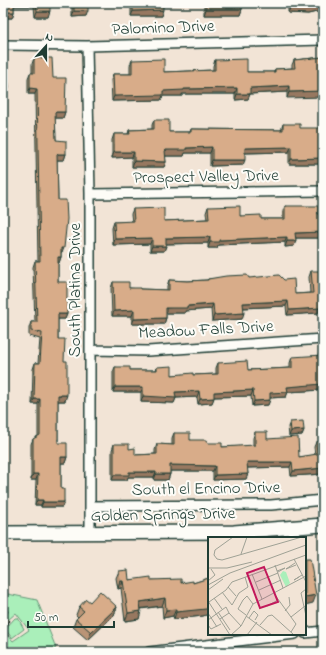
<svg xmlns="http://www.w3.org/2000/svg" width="326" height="655" viewBox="0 0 326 655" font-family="'Indie Flower',sans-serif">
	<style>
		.green { fill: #aaefba; stroke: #649677 }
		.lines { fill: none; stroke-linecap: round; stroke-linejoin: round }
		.minor-casing { stroke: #1f3d34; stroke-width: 12 }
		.secondary-casing { stroke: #1f3d34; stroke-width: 16 }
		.minor { stroke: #fdfcf7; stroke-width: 9 }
		.secondary { stroke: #fdfcf7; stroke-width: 13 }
		.wall { fill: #ba9476; stroke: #1f3d34 }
		.shaded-wall { fill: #977860; stroke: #1f3d34 }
		.building { fill: #d8ac89; stroke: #1f3d34 }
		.labels { text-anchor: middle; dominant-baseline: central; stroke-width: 4; stroke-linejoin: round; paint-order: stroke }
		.street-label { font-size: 17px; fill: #1f3d34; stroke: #fdfcf7 }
		.inset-road { fill: none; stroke: #9ea195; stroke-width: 1 }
		.view { fill: #c2185b; fill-opacity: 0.15; stroke: #c2185b; stroke-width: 2 }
		.inset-edge { fill: none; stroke: #1f3d34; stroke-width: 2 }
	</style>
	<rect width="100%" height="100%" fill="#f2e4d6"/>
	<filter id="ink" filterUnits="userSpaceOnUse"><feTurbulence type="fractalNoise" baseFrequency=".025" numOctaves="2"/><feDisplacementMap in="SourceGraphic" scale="8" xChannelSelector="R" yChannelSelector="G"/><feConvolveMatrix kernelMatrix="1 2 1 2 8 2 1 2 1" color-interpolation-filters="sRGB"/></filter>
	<g filter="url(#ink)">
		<path class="green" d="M3 593 37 600 56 648 49 652H3V639L6 633 13 641 29 630 16 613 8 620 3 612Z
			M15 618H18L24 629 12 638 5 629Z"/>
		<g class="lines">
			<g class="minor-casing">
				<path id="minor" d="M3 45 87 46 323 40
					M87 46 90 194V534
					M90 194 323 191
					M91 350 148 351 323 339
					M90 506 271 505 323 500
					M305 633 323 631
					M149 652 295 634"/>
			</g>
			<g class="secondary-casing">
				<path id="secondary" d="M3 533 234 532 323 525"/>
			</g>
			<use href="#minor" class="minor"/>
			<use href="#secondary" class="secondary"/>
		</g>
		<path class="wall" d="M3 3H120L88 5 86 16 72 17V3H50L48 17H35L34 6H14V12L12 18H3Z
			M131 3H242V9L240 15H204V4L163 5 161 16H131Z
			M288 3H323V7L321 11 308 14 288 13Z
			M323 57 287 98V92L250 94 248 99 235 100V94H182V96H163L161 100 112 101 111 80 113 74H130V65L132 60 164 72 213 70V66L215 60 247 72H274L275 69 292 68V65L294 60Z
			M34 58 53 78 65 112 63 118H55L56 140 66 154 64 160H57L58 200 62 253H61V257L59 263H58V282L67 314 65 319H58V339L65 401H58V443L67 457 65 463H61V489L64 502 62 507H41V505H35L36 480H31V444L33 439 38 436V404H32L33 369 35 363H38L40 339 29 336V328L31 322H35L33 267 35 261H38L35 94H28V78L30 73H32V64Z
			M154 120 169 132H190L191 129 281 130 283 124 300 128 322 151 320 164H289V152L245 153 243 165 210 166V153H185L184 156H165L166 162 164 167H132V157L112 158V140L114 134H128L129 130 152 129V125Z
			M285 206 318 214H323V238H296L294 246 285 247V242L218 245 217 248H208V243L166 244V246L164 251H150V244L113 245 112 228 114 222H132L131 214 133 209 164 221 207 219 206 213 208 207 240 216 261 219H283V211Z
			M311 271 323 304H320L318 313 287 315 286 306 243 308 242 319 212 321 211 309 185 311V313H166V318L164 324H132V316H112L111 288 113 282 129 288 140 289 167 290V286L169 280 187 281 207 280 208 279 249 278 295 294 310 293 309 277Z
			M292 357 322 390 288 392 286 397 270 398 268 405 252 406 251 396 214 397 212 403 198 404 197 397 176 398 174 403 141 402V392H113V372L115 367 130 370H156L157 367 172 375H193L216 374V368L218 363 248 370 290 368V363Z
			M290 422 304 430 302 435 289 436 288 427Z
			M255 432 299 457 315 455 314 447 316 442 323 474 291 476 290 467 247 468 248 474 246 479 213 480V471H170V474L168 480H154V477H128L127 480H112V450L114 444 129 449 135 455 155 454V450L157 444 172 445V438L174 433 190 440 222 447 253 446V438Z
			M119 571 129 580H151L193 583 209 578V614L203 616 174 619 173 616 163 618 162 606 141 609 139 619 125 621 121 588 118 589 116 578Z
			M90 602 117 607 114 615 88 640 73 627 76 619 78 617 76 615 79 607Z"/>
		<path class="shaded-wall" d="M13 3H35L34 6H12Z
			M48 3H72L48 4Z
			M86 3H120L86 5Z
			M162 3H204V4L161 5Z
			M323 6 321 11 308 14 288 13 290 8Z
			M206 9H242L240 15H204Z
			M163 10 161 16H131L133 11Z
			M37 11H50L48 17H35Z
			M74 11H88L86 16 72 17Z
			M3 12H14L12 18H3Z
			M289 86 287 92 248 94 250 88Z
			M3 88H9L7 93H3Z
			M30 88 37 89 35 94H28Z
			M237 88 235 94H182V96H163L161 100 112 101 114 96 163 91 184 89Z
			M323 91V97L287 98 289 92Z
			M237 94H250L248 99 235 100Z
			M55 112H65L63 118H53Z
			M321 146H323V151H319Z
			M212 147 210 153H185L184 156H163L165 150 186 148Z
			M291 147 289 152 243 153 245 148Z
			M114 152H134L132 157 112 158Z
			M57 154H66L64 160H55Z
			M322 158 320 164H289L291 159Z
			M212 160H245L243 165 210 166Z
			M134 161 166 162 164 167H132Z
			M323 232V238H293L295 233Z
			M210 237 208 243 164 244 166 238Z
			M287 237 285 242 218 245 217 248H208L210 242 219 240Z
			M152 238 150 244 113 245 115 239Z
			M287 241H296L294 246 285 247Z
			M152 246H166L164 251H150Z
			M61 248H64L62 253H59Z
			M58 257H61L59 263H56Z
			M323 298V304H318L320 299Z
			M288 301 286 306 241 308 243 303Z
			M213 304 211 309 185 311V313H164L166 308Z
			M320 308 318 313 287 315 289 310Z
			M134 310 132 316H112L114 311Z
			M244 313 242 319 212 321 214 315Z
			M58 314H67L65 319H56Z
			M166 318 164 324H132L134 319Z
			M323 383V387L322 390 288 392 286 397 268 398 270 393 287 387Z
			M115 387H143L141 392H113Z
			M253 390 251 396 212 397 214 392Z
			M199 391 197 397 176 398 174 403 141 402 143 396 175 392Z
			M58 395H67L65 401H56Z
			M214 398 212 403 198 404 200 399Z
			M34 399H40L38 404H32Z
			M270 400 268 405 252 406 254 401Z
			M304 430 302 435 289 436 291 431Z
			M61 457H67L65 463H59Z
			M247 462H292L290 467 245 468Z
			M170 465 215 466 213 471H168Z
			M323 468V474L291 476 293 471Z
			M129 472H156L154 477H128L127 480H112L114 475Z
			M33 474H38L36 480H31Z
			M156 474H170L168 480H154Z
			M248 474 246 479 213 480 215 475Z
			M37 500H43L41 505H35Z
			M43 502H64L62 507H41Z
			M120 581H123L121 588 118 589Z
			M316 595 313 603 305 605V597Z
			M165 598 162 606 137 609 140 602Z
			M117 607 114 615 88 640 91 632Z
			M209 607V614L203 616 174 619 176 612Z
			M176 609 173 616 163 618 166 610Z
			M141 611 139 619 125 621 128 613Z
			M9 621 6 631 3 632V625Z"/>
		<path class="building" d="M3 3H14V12H3Z
			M36 3H50V11H37Z
			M74 3H88V11H74Z
			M133 3H163V10L133 11Z
			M206 3H242V9H206Z
			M290 3H323V6L310 8H290Z
			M323 57V91L289 92V86L250 88V94H237V88L184 89V90L163 91V95L114 96 113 74H132V60L164 59V72L215 70V60L247 59V72H275V69L295 68 294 60Z
			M34 58H52L53 78H66L65 112H55L56 140 66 141V154H57L58 200H66L67 219 64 248H61V257H58V282H67V314H58V339H65L64 361H67V395H58V443H67V457H61V489H64V502H43V500H37L38 474H33V439L40 435V399H34L35 363H40L42 333 31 331V322H37L35 261H40L37 89 30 88V73H34Z
			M3 76H8L9 88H3Z
			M154 120H169V132H191V129L283 130V124H300V128H323V146H321L322 158 291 159V147L245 148V160H212V147L186 148V150H165L166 162 134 161V152H114V134H130L129 130 154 129Z
			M3 155H4V164H3Z
			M240 206V216L261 215V219H285V206H318V214H323V232L295 233 296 241H287V237L219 240V242H210V237L166 238V246H152V238L115 239 114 222 134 221 133 209 164 208V221L209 219 208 207Z
			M311 271H323V298L320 299V308L289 310 288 301 243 303 244 313 214 315 213 304 187 306V308H166V318L134 319V310L114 311 113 282H129V288H140V289L169 290V280L187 281 208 280V279L226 276 247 275 249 278 279 275 284 280 294 279 295 294 313 293Z
			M323 355V384L287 387 288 392 270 393V400L254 401 253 390 214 392V398L200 399 199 391 175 392 176 398 143 396V387H115V367H130V370H157V367L172 366V375L193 373V375L218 374V363L247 361 248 370 292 368V357Z
			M303 421 304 430 291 431 290 422Z
			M255 432H267V439L298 437 299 457 317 454 316 442 323 441V468L293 471 292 462H247L248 474 215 475V466L170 465V474H156V472H129V475H114V444H129V449L135 448V455L157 454V444L174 445V433H190V440H207V443H222V447L255 445Z
			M305 559H310L316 595 305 597Z
			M128 570 129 580 151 577V580L181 579V583L193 581V583L209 578V607L206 609 176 612V609L166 610 165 598 140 602 141 611 128 613 123 581H120L119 571Z
			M100 591 117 607 91 632 76 619 84 611 79 607 86 599 90 602Z
			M3 605V604L8 612 5 614 9 621 3 625Z"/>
	</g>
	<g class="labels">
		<g class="street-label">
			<text transform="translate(163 28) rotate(-2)">Palomino Drive</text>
			<text transform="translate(206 177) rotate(-1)">Prospect Valley Drive</text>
			<text transform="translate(75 290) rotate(-90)">South Platina Drive</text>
			<text transform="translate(206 330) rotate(-3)">Meadow Falls Drive</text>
			<text transform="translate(206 489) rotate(-1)">South el Encino Drive</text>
			<text transform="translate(163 515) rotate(-1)">Golden Springs Drive</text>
		</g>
	</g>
	<g transform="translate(208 537)">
		<rect width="98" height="98" fill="#f2e4d6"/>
		<path d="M75 34 78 35 82 46 78 50 72 38Z" fill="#aaefba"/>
		<path class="inset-road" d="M25 0 7 13 6 18 9 22 14 23 94 0M33 17 39 0M86 22 98 45M87 26 78 32 88 28M67 28 75 51M0 31H19L44 25M69 34 77 31 70 35M44 37 54 62M91 40 86 43 94 38M0 44 7 38 3 32M48 45 70 36M0 48 22 36 98 8M20 50 28 59M98 52 93 56 98 79M0 53 15 42M51 53 73 43M14 55 24 68 31 56 40 50 37 40M67 58 88 87 83 95M6 61 14 72M0 64 22 98M1 65 18 53 24 45 98 18M59 69 70 63M77 74 82 68 81 60M10 75 22 93M0 76 9 90M38 78 30 72 35 63 39 59 45 67M38 79 64 98M83 80 97 69M41 81 46 74 50 78 47 83M12 82 21 76 33 89M0 83 18 70 21 76M0 88 3 92 13 87M52 88 60 79 64 78 85 97M23 98 33 89 45 67 98 39M39 98 49 85"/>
		<path class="view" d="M56 30 70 65 52 71 39 36Z"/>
		<rect width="98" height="98" class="inset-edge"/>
	</g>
	<rect width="326" height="655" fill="none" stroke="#fdfcf7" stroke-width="16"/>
	<rect x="8" y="8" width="310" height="639" fill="none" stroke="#1f3d34" stroke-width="1.5" filter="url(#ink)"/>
	<g transform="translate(46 46) rotate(21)" stroke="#fdfcf7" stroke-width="3" paint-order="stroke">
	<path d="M0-3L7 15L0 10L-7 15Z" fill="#1f3d34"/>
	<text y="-6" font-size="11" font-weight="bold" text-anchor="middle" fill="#1f3d34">N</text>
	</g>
	<path d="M28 621v6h86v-6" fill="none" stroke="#1f3d34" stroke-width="2"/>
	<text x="34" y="621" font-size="12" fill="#1f3d34" stroke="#fdfcf7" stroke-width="3" paint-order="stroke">50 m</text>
</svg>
